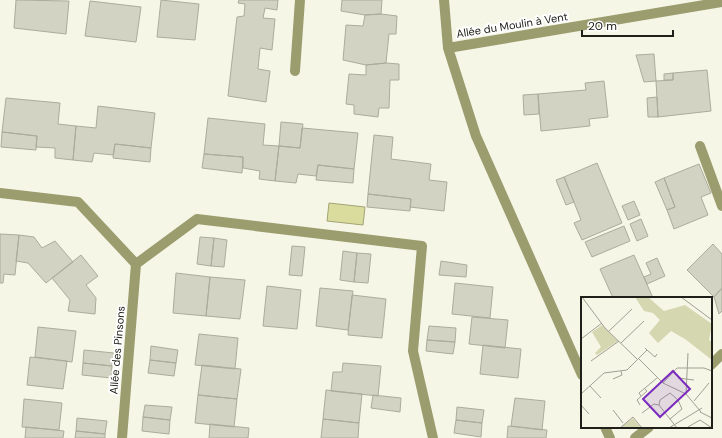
<svg xmlns="http://www.w3.org/2000/svg" width="722" height="438" viewBox="0 0 722 438" font-family="'DM Sans',sans-serif">
	<style>
		.water { fill: #dadc9e; stroke: #a2a476 }
		.building { fill: #d2d3c3; stroke: #abac9c }
		.lines { fill: none; stroke-linecap: round; stroke-linejoin: round }
		.minor { stroke: #9b9d6f; stroke-width: 10 }
		.labels { text-anchor: middle; dominant-baseline: central; stroke-width: 4; stroke-linejoin: round; paint-order: stroke }
		.street-label { font-size: 11px; fill: #20201a; stroke: #fff }
		.inset-road { fill: none; stroke: #a0a094; stroke-width: 1 }
		.view { fill: #7b2cbf; fill-opacity: 0.15; stroke: #7b2cbf; stroke-width: 2 }
		.inset-edge { fill: none; stroke: #20201a; stroke-width: 2 }
	</style>
	<rect width="100%" height="100%" fill="#f5f6e6"/>
	<path class="water" d="M329 203 365 207 363 225 327 221Z"/>
	<path class="building" d="M16 0 69 1 66 34 14 28Z
		M161 0 199 4 195 40 157 37Z
		M239 0H278L277 10 265 8 263 18 275 19 272 50 260 48 258 69 270 71 266 102 228 96 237 17 244 16 245 4 238 3Z
		M342 0H382L381 14 365 15 341 11Z
		M90 1 141 7 136 42 85 36Z
		M381 14 397 16 396 34H389L386 63 366 65 343 60 346 25 363 26 365 15Z
		M654 54 656 81 644 82 636 55Z
		M386 63 399 64V80H390L389 108H379L378 117 354 114V105L346 104 349 74 366 75V65Z
		M707 70 711 111 658 117 656 81 673 80V73Z
		M673 73V80H664V74Z
		M604 81 608 117 589 119 590 126 541 131 538 94 586 90 585 83Z
		M538 94 539 114 524 115 523 95Z
		M657 97 658 117H648L647 98Z
		M6 98 60 103 58 124 76 126 73 160 55 158V148L36 147 37 136 2 132Z
		M98 106 155 113 151 148 115 144 113 155 94 153 92 162 73 160 76 126 96 128Z
		M208 118 265 124 263 145 279 146 275 181 259 179 260 171 243 168V157L204 154Z
		M281 122 303 124 300 148 279 146Z
		M302 128 358 133 354 169 318 165 316 176 298 174 296 183 275 181 279 146 300 148Z
		M2 132 37 136 36 150 1 147Z
		M374 135 393 137 391 159 431 164 429 180 447 182 444 211 410 207 411 199 368 194Z
		M115 144 151 148 150 162 113 158Z
		M204 154 243 157 242 173 202 168Z
		M597 163 622 223 582 240 574 223 581 220 564 177Z
		M699 164 711 193 701 197 708 215 674 229 667 210 675 207 664 178Z
		M318 165 354 169 353 183 316 180Z
		M564 177 574 202 566 205 556 180Z
		M664 178 675 207 667 210 655 182Z
		M368 194 411 199 410 211 367 207Z
		M634 201 640 215 628 220 622 206Z
		M641 219 648 236 637 241 630 224Z
		M624 226 630 241 592 257 585 242Z
		M0 234 19 235 15 275 4 274 3 283H0Z
		M19 235 34 237 42 248 55 241 73 262 46 283 28 263 16 261Z
		M200 237 214 238 211 266 197 264Z
		M214 238 227 240 224 267 211 266Z
		M713 244 722 254V288L714 297 687 270Z
		M292 246 305 247 302 276 289 275Z
		M343 251 357 253 354 282 340 280Z
		M357 253 371 254 368 283 354 282Z
		M81 255 98 276 86 285 96 298 95 314 68 311 70 300 52 278Z
		M634 255 653 298H613L600 269Z
		M657 258 665 276 647 284 644 277 651 274 646 263Z
		M441 261 467 265 466 277 439 275Z
		M176 273 210 277 206 316 173 313Z
		M210 277 245 280 240 319 206 316Z
		M455 283 493 287 490 318 452 314Z
		M267 286 301 290 297 329 263 326Z
		M320 288 353 291 348 330 316 326Z
		M722 288V311L719 314 714 297Z
		M352 295 386 299 382 338 348 335Z
		M472 317 508 320 505 348 469 344Z
		M429 326 456 328 455 342 427 340Z
		M38 327 76 331 72 362 35 357Z
		M199 334 238 338 235 369 195 365Z
		M427 340 455 342 453 354 426 351Z
		M483 345 521 349 518 378 480 374Z
		M151 346 178 350 176 363 150 360Z
		M84 350 114 353 112 366 83 363Z
		M30 357 67 361 63 389 27 385Z
		M150 360 176 363 174 376 148 373Z
		M83 363 112 366 111 378 82 375Z
		M343 363 381 366 378 396 331 391 333 372H342Z
		M202 365 241 369 237 399 198 395Z
		M326 390 362 394 359 423 323 419Z
		M198 395 237 399 234 427 195 423Z
		M373 395 401 398 400 412 371 408Z
		M515 398 545 401 542 430 511 426Z
		M24 399 62 403 59 430 22 427Z
		M145 405 172 407 170 420 143 417Z
		M457 407 484 410 482 423 456 420Z
		M143 417 170 420 169 434 142 431Z
		M77 418 107 421 105 434 76 431Z
		M323 419 359 423 358 438H321Z
		M456 420 482 423 481 437 454 433Z
		M210 424 249 428 248 438H209Z
		M508 426 547 430 546 438H507Z
		M26 427 64 431 63 438H25Z
		M76 431 105 434V438H75Z"/>
	<g class="lines">
		<path class="minor" d="M444 0 448 48 476 136 582 375
			M448 48 722 2
			M295 71 300 0
			M700 146 722 206
			M0 193 78 202 136 264
			M136 264 197 219 422 246 413 351 433 438
			M711 365 722 354
			M605 427 610 438
			M122 438 136 264
			M635 438 649 427"/>
	</g>
	<g class="labels">
		<g class="street-label">
			<text transform="translate(512 25) rotate(-9)">Allée du Moulin à Vent</text>
			<text transform="translate(117 350) rotate(-85)">Allée des Pinsons</text>
		</g>
	</g>
	<g transform="translate(581 297)">
		<rect width="131" height="131" fill="#f5f6e6"/>
		<path d="M54 0H67L83 14 104 8 131 27 128 43 131 45V63L104 42 90 34 77 46 68 36 79 23 72 16 63 14ZM21 28 37 44 16 58 14 56 20 50 11 35ZM52 121 60 131H41V129Z" fill="#d5d7b1"/>
		<path class="inset-road" d="M1 0 24 31 56 62M100 0 131 23M28 34 51 12M0 42 21 26M40 46 63 24M66 53 74 60 76 57M58 62 82 86 105 97 120 115M10 64 38 44M97 81 113 83M32 82 41 78 40 74M82 86 96 71H123L131 74M9 89 20 101M0 97 23 76 46 73 66 53 64 51M105 97 107 56M60 99 58 96 76 81M113 104 128 86M0 108 8 117M59 108 56 103 66 94 63 91M78 108 79 103 89 96 97 103 101 112 89 122M78 108 96 131M32 113 42 126M119 115 131 121M61 116 73 107 78 108M107 130 119 123 131 131M39 131 52 120 61 131M88 131 121 111"/>
		<path class="view" d="M92 74 109 92 79 120 62 102Z"/>
		<rect width="131" height="131" class="inset-edge"/>
	</g>
	<path d="M582 30v6h91v-6" fill="none" stroke="#20201a" stroke-width="2"/>
	<text x="588" y="30" font-size="12" fill="#20201a" stroke="#ffffff" stroke-width="3" paint-order="stroke">20 m</text>
</svg>
